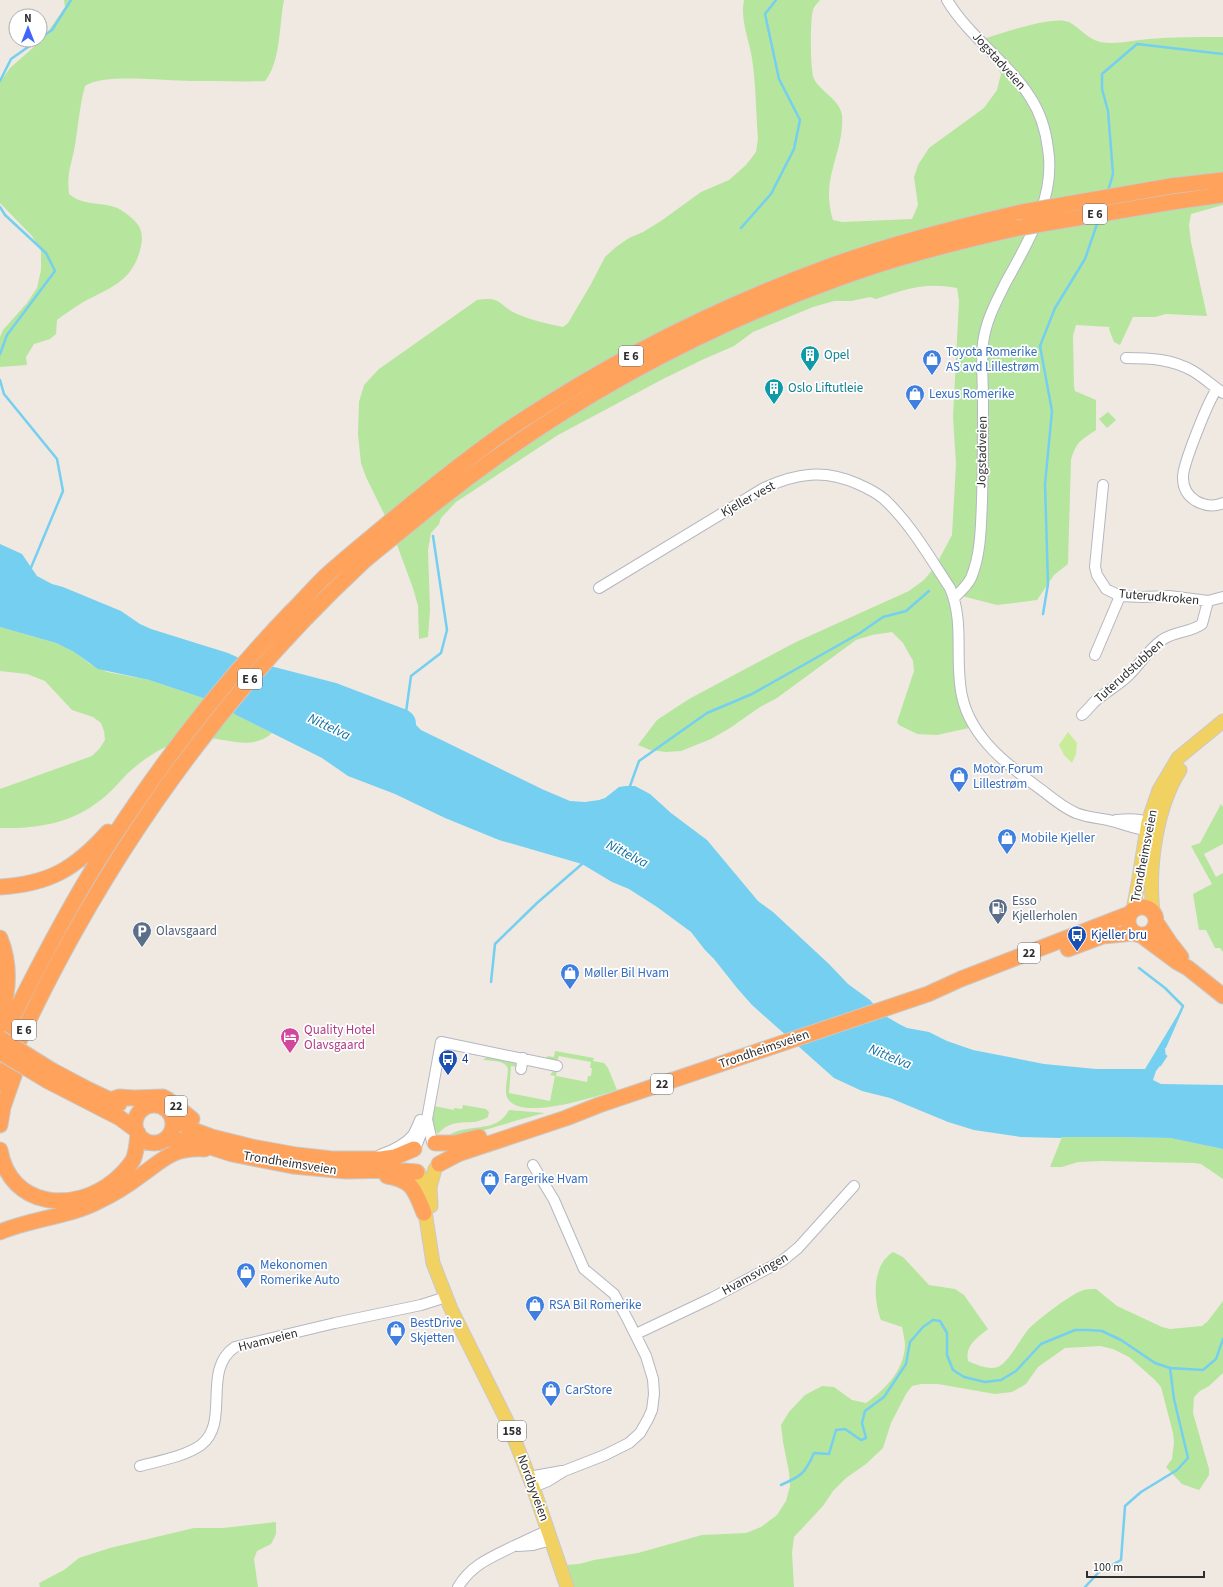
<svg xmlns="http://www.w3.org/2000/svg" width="1223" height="1587" viewBox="0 0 1223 1587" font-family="'Source Sans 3',sans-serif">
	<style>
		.green { fill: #b6e59e }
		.pitch { fill: #c9ec9a }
		.water { fill: #75cff0 }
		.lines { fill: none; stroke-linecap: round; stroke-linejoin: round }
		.stream { stroke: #75cff0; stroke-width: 2.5 }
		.minor-casing { stroke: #b4b7c1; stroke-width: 12 }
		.major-casing { stroke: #c9c9c9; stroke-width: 15 }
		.highway-casing { stroke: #c9c9c9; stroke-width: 17 }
		.minor { stroke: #fff; stroke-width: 10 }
		.major { stroke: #f2d163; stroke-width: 13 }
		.highway { stroke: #ffa35c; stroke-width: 15 }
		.highway-bridge-casing { stroke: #c9c9c9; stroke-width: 17; stroke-linecap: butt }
		.highway-bridge { stroke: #ffa35c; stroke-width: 15 }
		.labels { text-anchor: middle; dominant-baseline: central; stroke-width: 3.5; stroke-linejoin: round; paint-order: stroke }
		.shield { fill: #fff; stroke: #6d6d6d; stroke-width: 1 }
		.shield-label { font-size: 12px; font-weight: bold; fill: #2e2e2e }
		.street-label { font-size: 13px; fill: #2e2e2e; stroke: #fff }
		.shop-label { font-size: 13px; fill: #366cbe; stroke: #fff; text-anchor: start }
		.culture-label { font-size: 13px; fill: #0d838f; stroke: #fff; text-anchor: start }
		.service-label { font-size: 13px; fill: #4e5e75; stroke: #fff; text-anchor: start }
		.transit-label { font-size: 13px; fill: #164399; stroke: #fff; text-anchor: start }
		.hotel-label { font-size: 13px; fill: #b23c85; stroke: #fff; text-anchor: start }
		.water-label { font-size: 14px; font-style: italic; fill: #0d6fa3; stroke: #fff }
	</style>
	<rect width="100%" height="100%" fill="#efe9e1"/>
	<path class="green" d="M64 0H284C279 24 281 62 265 81 240 82 216 81 191 81 167 81 103 73 85 86 79 108 78 129 74 151 70 168 67 175 69 194 72 196 76 199 79 200 91 205 111 203 121 210 136 220 145 228 141 246 134 280 112 287 85 301 75 307 66 313 57 320L56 334 50 339 34 344 26 357 27 365 0 367V337L3 330 27 303 37 288 41 270V251L32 236 0 203V82L10 68 43 39 65 7Z
		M744 0H820C818 3 814 6 813 10 810 20 810 71 814 79 821 92 840 100 842 115 844 138 834 159 830 181 828 194 829 208 833 220L842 222 912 219 918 205 914 177 918 165 929 148 984 108 997 90 1001 74 986 43V38C1003 33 1054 15 1069 22 1080 28 1088 39 1100 42 1116 45 1134 40 1149 39 1174 37 1198 37 1223 37V205L1191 214 1189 225 1191 242 1207 316 1166 314 1155 317H1133L1120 345 1114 342 1109 329 1110 327 1076 325 1073 336 1074 387 1075 391 1096 400V430C1081 440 1076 442 1071 460L1068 564 1054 575 1037 600 997 605 954 594 957 654 954 682 969 728 937 735 917 734 899 725 897 722 914 671 913 661 903 643 892 632 872 635 856 640 777 698 760 707 730 728 711 739 681 751 666 752 650 750 638 745 657 720 689 699 796 642 909 591 924 580 935 567 952 535 956 464 953 417 959 301 957 288C924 282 907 289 876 299L870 297 851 301H834L813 307 753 332 734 346 704 359 663 379 558 435 456 502 441 518 439 524 431 533 428 550 430 610 428 637 419 639 418 606 413 588 390 526 366 477 361 463 358 434 359 402 364 385 379 369 477 300C503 296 497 305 517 314 532 320 547 324 563 327L568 323 590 286 605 257 616 247 629 238 643 232 661 221 701 192 729 180 746 165 756 152 758 139C756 113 756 85 752 58 749 40 740 19 744 0Z
		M1108 412 1116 420 1107 428 1099 419Z
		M0 627 56 643 74 652 90 664 107 672 149 680 218 703 236 715 272 733C253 750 232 740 209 738 197 737 184 739 173 744 157 750 141 761 128 773 123 778 118 784 113 789 81 821 45 829 0 828V789L92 756 100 748 105 740 104 731 101 723 93 717 72 710 45 681 27 674 0 671Z
		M1221 804 1223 807V844L1204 854 1216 877 1223 873V952L1220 948H1215L1206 930H1199L1193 894 1212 884 1191 846 1200 843Z
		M555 1051 594 1058 593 1061 604 1063 608 1068 617 1090C597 1096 518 1123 507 1097 504 1090 508 1078 508 1069 506 1060 491 1061 483 1060L487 1057 518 1064V1067L511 1066 509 1093 550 1101 555 1076 550 1075 554 1070H557L556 1076 587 1082 588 1076H591L592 1068H590L591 1062 559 1056 557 1061 544 1059 548 1056 554 1057Z
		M463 1105 486 1109 489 1112 488 1117C471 1128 454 1115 438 1134 430 1125 432 1116 434 1106L454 1110V1108L462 1109Z
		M509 1110 545 1113 518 1120 475 1133 447 1137C466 1121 495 1136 509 1110Z
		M1062 1137H1117L1170 1138 1223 1149V1179L1201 1164 1194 1163 1102 1161 1078 1162 1062 1167H1050Z
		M893 1252 903 1257 929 1285 955 1289 964 1295 988 1329C977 1338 965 1345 968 1361 977 1365 988 1370 998 1367 1010 1361 1018 1342 1027 1331 1034 1322 1070 1295 1081 1291 1086 1289 1091 1289 1096 1289L1117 1306 1162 1327 1170 1329 1202 1326 1208 1321 1223 1301V1373L1209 1386 1200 1391 1194 1397 1193 1413 1209 1469V1475L1200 1489 1199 1490 1182 1484 1166 1467 1172 1459 1174 1443 1173 1433 1161 1387 1155 1380 1129 1357 1113 1349 1100 1346 1065 1348 1038 1367 1026 1384 1012 1392 995 1394 938 1384H921L912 1386 906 1394 891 1423 883 1448 866 1464 846 1478 833 1491 823 1506 794 1537 792 1553 794 1587H574L565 1565 579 1564 594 1560 638 1553 702 1535 746 1533 761 1527 777 1515 786 1501 790 1486 789 1472 783 1442 781 1425 789 1412 805 1395 822 1386 834 1387 852 1400 866 1403C885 1390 904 1370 905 1346 905 1340 903 1333 902 1327L881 1320C873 1299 872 1265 893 1252Z
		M276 1522V1534L271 1544 257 1551 254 1559 258 1587H40L39 1583 64 1570 79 1558 110 1548 194 1528H223Z"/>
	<path class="pitch" d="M1068 732 1077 743 1076 754 1072 763 1064 755 1059 745Z"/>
	<path class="water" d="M0 544 22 554 37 576 52 584 63 587 121 611 140 624 151 629 228 653 239 658 336 683 407 710C414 714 416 718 416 725L421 730 544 790 570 801 585 802 599 800 605 798 619 787 626 786H635L650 794 671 813 707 840 758 901 773 912 829 964 848 984 870 1000 882 1014 899 1024 907 1028 929 1032 947 1041 973 1050 1044 1064 1096 1069H1145L1183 1006 1165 1048 1166 1058 1156 1071 1153 1080 1161 1084 1223 1085V1149L1170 1138 1117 1137H1062L1061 1138 1021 1137 974 1130 948 1122 890 1098 862 1091 834 1078 752 1005 737 988 714 959 705 950 691 932 657 907 629 889 612 882 582 864 499 840 445 818 395 794 348 776 322 758 236 715 218 703 149 680 98 669 74 652 56 643 0 627Z"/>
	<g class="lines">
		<path class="stream" d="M40 38 52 30 71 0
			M0 81 11 59 38 40
			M1108 191 1113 174 1108 111 1102 89V74L1137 44 1223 54
			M0 207 5 215 46 253 55 271 7 335 0 354
			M741 228 771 194 794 149 800 120 779 79 765 14 776 0
			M0 380 4 394 57 459 63 491 30 570
			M1043 614 1048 584 1045 484 1052 411 1040 346 1055 308 1085 259 1098 221
			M406 712 411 676 441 653 447 630 433 536
			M630 786 639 761 707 713 752 694 860 633 883 617 906 611 929 591
			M1139 968 1165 988 1183 1006 1165 1047
			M491 982 495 944 537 903 582 864V861
			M1160 1065 1166 1056
			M781 1485C801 1476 805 1474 814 1453L829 1454 836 1430 845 1429 861 1440 866 1438 862 1423 865 1411 884 1397 906 1364 910 1342 923 1327 933 1320 940 1321 947 1333V1355L953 1370 964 1377 985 1382 1001 1380 1016 1371 1041 1344 1075 1330H1089L1102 1331 1121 1340 1155 1363 1170 1368 1203 1370 1216 1359 1223 1339
			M1085 1587 1099 1572 1121 1560 1125 1506 1141 1492 1177 1470 1188 1458 1174 1399 1170 1368"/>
		<g class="minor-casing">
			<path id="minor" d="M947 0C969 37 1007 61 1030 97 1040 112 1046 132 1048 149 1056 197 1028 242 1006 282 996 302 986 320 983 343 981 362 983 382 983 402 983 435 983 467 982 500 981 526 981 554 971 578 967 586 960 592 954 598
				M1126 358C1150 358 1172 359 1193 371 1203 377 1213 386 1223 393
				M1217 389C1209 399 1182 466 1183 478 1183 488 1188 496 1196 501 1205 506 1214 507 1223 503
				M1103 485 1095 567 1097 575 1106 589 1120 596 1142 597 1169 596 1208 601 1223 597
				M599 588 764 488C797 473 824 469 858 484 867 488 877 493 884 499 911 524 930 558 950 588 965 623 954 660 962 696 971 739 1010 767 1043 791 1053 799 1064 808 1076 813 1086 817 1097 818 1108 820 1123 823 1137 831 1153 830
				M1095 655 1120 596
				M1082 715C1088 710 1093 702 1099 698 1109 690 1120 684 1129 675 1140 664 1149 649 1162 640 1174 631 1190 633 1202 624L1208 601
				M1116 820C1129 819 1142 818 1153 825
				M521 1069 523 1058
				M427 1119 432 1142
				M417 1144 427 1119 441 1042 557 1066
				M380 1155C391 1151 405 1145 413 1135 416 1130 418 1125 420 1120
				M533 1165 554 1200 584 1269 614 1294 628 1320 646 1356 653 1379 654 1394 652 1410 648 1419 640 1433 629 1443 605 1455 564 1471 548 1481 533 1487
				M636 1334 712 1298 782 1261 798 1248 854 1186
				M140 1466C159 1461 186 1456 201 1445 231 1422 201 1370 235 1347L335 1323 421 1305 446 1297
				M529 1477 562 1471
				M518 1546 533 1545 551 1540
				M458 1587C472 1564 492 1557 514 1546 526 1541 536 1535 548 1531"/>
		</g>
		<g class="major-casing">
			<path id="major" d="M1133 910 1138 884 1148 822 1159 790 1178 758 1223 721
				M1153 912C1148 868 1156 808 1180 770
				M419 1173 433 1263 451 1309 508 1423 533 1487 567 1587
				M431 1206 430 1187 435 1169"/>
		</g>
		<g class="highway-casing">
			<path id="highway" d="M1171 186 1223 180
				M1172 202 1223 195
				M0 887C49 884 75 869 108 832
				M1128 921a14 14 0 1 1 28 0a14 14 0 1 1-28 0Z
				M1156 922 1170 943 1181 957
				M1142 936 1177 962 1188 968 1223 996
				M0 938C11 965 9 992 0 1019
				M1068 949 1103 936 1134 933
				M0 1043C23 996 47 949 73 903 100 855 131 809 163 765 202 711 245 660 291 612 304 599 316 585 329 573 348 556 368 540 387 524 429 489 472 454 518 423 615 359 720 306 830 266 893 243 957 227 1022 212
				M53 1071 87 1089 119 1104
				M48 1081 120 1118 136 1130
				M0 1083C85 887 206 708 363 562 380 547 399 533 417 518 542 415 685 334 837 279 896 257 957 242 1018 228
				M110 1100 119 1097 134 1098 163 1097 167 1099 192 1119
				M135 1124a19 19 0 1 1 38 0a19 19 0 1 1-38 0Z
				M172 1117 193 1130 212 1137 252 1147 296 1155 332 1159H381L395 1157 414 1149
				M0 1125 3 1107 16 1070
				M166 1139 192 1141 232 1154 293 1166 346 1171 393 1170 417 1172
				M435 1143H455L479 1137
				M0 1150C10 1208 75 1214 115 1180 122 1174 128 1168 133 1160 137 1151 137 1142 138 1133
				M439 1164 458 1154 566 1118 599 1105 928 994 961 979 1129 914
				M387 1176C413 1180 415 1191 424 1213
				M0 1232C33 1218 70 1217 101 1200 114 1194 128 1185 140 1176 164 1159 173 1147 205 1149"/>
		</g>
		<use href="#minor" class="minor"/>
		<use href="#major" class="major"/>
		<use href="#highway" class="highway"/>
		<g class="highway-bridge-casing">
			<path id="highway-bridge" d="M1022 212 1171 186
				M1018 228 1172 202
				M0 1038 53 1071
				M0 1052 48 1081"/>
		</g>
		<use href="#highway-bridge" class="highway-bridge"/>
	</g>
	<defs>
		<g id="building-pin" transform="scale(1)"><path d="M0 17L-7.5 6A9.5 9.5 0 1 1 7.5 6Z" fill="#0f9aa8" stroke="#fff"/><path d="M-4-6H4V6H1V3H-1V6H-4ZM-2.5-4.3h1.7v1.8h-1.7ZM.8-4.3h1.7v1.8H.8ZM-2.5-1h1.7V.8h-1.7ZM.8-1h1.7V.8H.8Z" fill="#fff"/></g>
		<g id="shop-pin" transform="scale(1)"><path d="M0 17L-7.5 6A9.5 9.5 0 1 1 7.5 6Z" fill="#3f7fe0" stroke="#fff"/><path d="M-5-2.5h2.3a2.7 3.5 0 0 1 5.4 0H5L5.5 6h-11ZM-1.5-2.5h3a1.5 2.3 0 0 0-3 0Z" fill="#fff"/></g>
		<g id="fuel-pin" transform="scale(1)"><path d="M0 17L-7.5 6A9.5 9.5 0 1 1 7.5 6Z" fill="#5c6f8a" stroke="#fff"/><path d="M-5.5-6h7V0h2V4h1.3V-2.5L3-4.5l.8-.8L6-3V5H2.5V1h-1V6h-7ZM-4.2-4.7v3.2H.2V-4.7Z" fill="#fff"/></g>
		<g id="parking-pin" transform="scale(1)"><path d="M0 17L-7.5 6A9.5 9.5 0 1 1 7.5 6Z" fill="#5c6f8a" stroke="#fff"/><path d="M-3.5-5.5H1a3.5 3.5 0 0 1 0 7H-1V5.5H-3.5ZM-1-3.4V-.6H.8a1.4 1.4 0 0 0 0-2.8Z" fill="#fff"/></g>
		<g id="bus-pin" transform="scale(1)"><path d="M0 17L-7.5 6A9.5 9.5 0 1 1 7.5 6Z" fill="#1a4fb4" stroke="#fff"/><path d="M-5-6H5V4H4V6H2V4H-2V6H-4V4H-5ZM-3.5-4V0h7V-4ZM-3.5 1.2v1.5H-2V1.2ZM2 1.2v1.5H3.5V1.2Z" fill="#fff"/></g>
		<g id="hotel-pin" transform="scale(1)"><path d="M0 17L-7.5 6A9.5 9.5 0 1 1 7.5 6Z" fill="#d1479c" stroke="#fff"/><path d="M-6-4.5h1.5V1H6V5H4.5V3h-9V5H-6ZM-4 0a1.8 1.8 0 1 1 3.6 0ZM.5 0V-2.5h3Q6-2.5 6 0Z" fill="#fff"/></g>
	</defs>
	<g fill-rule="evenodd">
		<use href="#building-pin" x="810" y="355"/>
		<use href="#shop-pin" x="932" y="359"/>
		<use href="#building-pin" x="774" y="388"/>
		<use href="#shop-pin" x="915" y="394"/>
		<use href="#shop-pin" x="959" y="776"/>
		<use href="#shop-pin" x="1007" y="838"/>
		<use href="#fuel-pin" x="998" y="908"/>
		<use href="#parking-pin" x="142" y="931"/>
		<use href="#bus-pin" x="1077" y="935"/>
		<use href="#shop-pin" x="570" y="973"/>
		<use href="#hotel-pin" x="290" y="1037"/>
		<use href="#bus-pin" x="448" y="1059"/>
		<use href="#shop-pin" x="490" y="1179"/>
		<use href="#shop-pin" x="246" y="1272"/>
		<use href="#shop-pin" x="535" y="1305"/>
		<use href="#shop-pin" x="396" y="1330"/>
		<use href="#shop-pin" x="551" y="1390"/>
	</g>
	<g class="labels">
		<g class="shield">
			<rect x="1083" y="204" width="24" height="20" rx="3"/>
			<rect x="619" y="346" width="24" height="20" rx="3"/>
			<rect x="238" y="669" width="24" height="20" rx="3"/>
			<rect x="1018" y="943" width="22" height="20" rx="3"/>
			<rect x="12" y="1020" width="24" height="20" rx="3"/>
			<rect x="651" y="1074" width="22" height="20" rx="3"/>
			<rect x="165" y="1096" width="22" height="20" rx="3"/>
			<rect x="498" y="1421" width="28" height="20" rx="3"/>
		</g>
		<g class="shield-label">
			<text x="1095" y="214">E 6</text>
			<text x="631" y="356">E 6</text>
			<text x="250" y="679">E 6</text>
			<text x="1029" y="953">22</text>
			<text x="24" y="1030">E 6</text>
			<text x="662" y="1084">22</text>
			<text x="176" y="1106">22</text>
			<text x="512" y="1431">158</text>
		</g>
		<g class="street-label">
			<text transform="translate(999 61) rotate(48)">Jogstadveien</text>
			<text transform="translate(982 452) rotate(-89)">Jogstadveien</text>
			<text transform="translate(748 499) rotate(-29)">Kjeller vest</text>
			<text transform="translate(1159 597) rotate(5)">Tuterudkroken</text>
			<text transform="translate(1129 671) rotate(-42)">Tuterudstubben</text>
			<text transform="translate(1144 856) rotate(-79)">Trondheimsveien</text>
			<text transform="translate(764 1049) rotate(-19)">Trondheimsveien</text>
			<text transform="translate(290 1163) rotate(9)">Trondheimsveien</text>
			<text transform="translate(755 1274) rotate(-29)">Hvamsvingen</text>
			<text transform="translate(268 1340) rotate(-14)">Hvamveien</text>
			<text transform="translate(533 1488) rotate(70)">Nordbyveien</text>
		</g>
		<g class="shop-label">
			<text x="946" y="352">Toyota Romerike<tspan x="946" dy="15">AS avd Lillestrøm</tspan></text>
			<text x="929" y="394">Lexus Romerike</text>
			<text x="973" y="769">Motor Forum<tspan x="973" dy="15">Lillestrøm</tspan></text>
			<text x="1021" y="838">Mobile Kjeller</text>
			<text x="584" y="973">Møller Bil Hvam</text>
			<text x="504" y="1179">Fargerike Hvam</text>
			<text x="260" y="1265">Mekonomen<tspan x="260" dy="15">Romerike Auto</tspan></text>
			<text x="549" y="1305">RSA Bil Romerike</text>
			<text x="410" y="1323">BestDrive<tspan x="410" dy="15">Skjetten</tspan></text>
			<text x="565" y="1390">CarStore</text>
		</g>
		<g class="culture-label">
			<text x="824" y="355">Opel</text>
			<text x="788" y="388">Oslo Liftutleie</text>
		</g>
		<g class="service-label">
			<text x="1012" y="901">Esso<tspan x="1012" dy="15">Kjellerholen</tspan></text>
			<text x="156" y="931">Olavsgaard</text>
		</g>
		<g class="transit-label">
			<text x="1091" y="935">Kjeller bru</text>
			<text x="462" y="1059">4</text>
		</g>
		<g class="hotel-label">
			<text x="304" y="1030">Quality Hotel<tspan x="304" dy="15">Olavsgaard</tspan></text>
		</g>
		<g class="water-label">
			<text transform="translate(329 727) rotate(25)">Nittelva</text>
			<text transform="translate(627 854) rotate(27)">Nittelva</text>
			<text transform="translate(890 1057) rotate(22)">Nittelva</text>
		</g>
	</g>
	<g transform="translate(28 28)"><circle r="19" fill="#ffffff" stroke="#ababab"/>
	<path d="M0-3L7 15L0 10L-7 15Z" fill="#4264fb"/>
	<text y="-6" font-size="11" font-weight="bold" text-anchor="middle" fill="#2e2e2e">N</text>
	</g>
	<path d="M1087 1571v6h117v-6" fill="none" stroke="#2e2e2e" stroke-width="2"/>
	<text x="1093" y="1571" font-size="12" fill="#2e2e2e" stroke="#ffffff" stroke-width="3" paint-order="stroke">100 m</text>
</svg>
